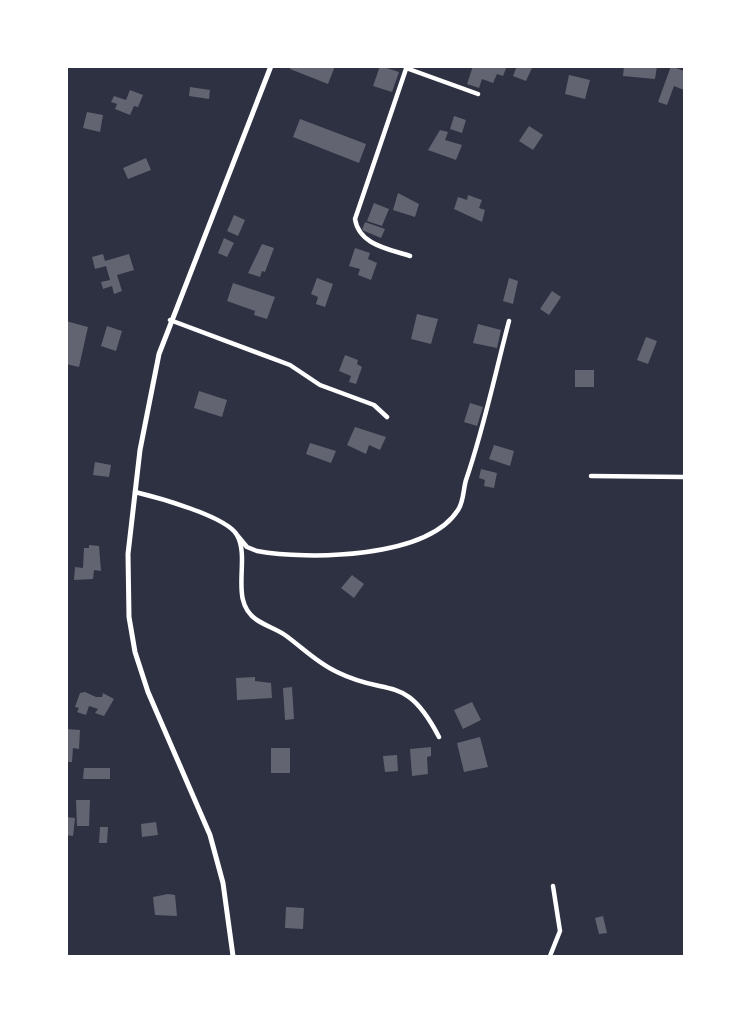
<svg xmlns="http://www.w3.org/2000/svg" width="751" height="1023" viewBox="0 0 751 1023" font-family="'Fira Sans Condensed',sans-serif">
	<style>
		.building { fill: #626471 }
		.lines { fill: none; stroke-linecap: round; stroke-linejoin: round }
		.minor { stroke: #fff; stroke-width: 4.5 }
		.tertiary { stroke: #fff; stroke-width: 5 }
	</style>
	<rect width="100%" height="100%" fill="#2d3142"/>
	<path class="building" d="M291 66H335L328 84 290 69Z
		M380 66 399 72 392 92 373 86Z
		M473 66H507L503 76 497 74 493 83 482 79 479 88 467 84Z
		M517 66 532 68 526 81 513 76Z
		M624 66H657L655 79 623 76Z
		M671 66 684 71V90L674 86 667 105 658 102Z
		M569 75 590 80 585 99 565 94Z
		M190 87 210 90 209 99 189 96Z
		M130 90 143 95 138 107 134 106 130 115 115 109 117 104 111 102 114 96 126 100Z
		M87 112 103 115 100 132 83 128Z
		M454 116 466 120 462 133 450 129Z
		M300 119 366 144 359 163 293 137Z
		M529 126 543 135 533 150 519 141Z
		M440 130 448 132 445 140 462 145 456 160 428 150Z
		M146 158 151 170 128 179 123 168Z
		M398 193 419 204 415 217 393 210Z
		M468 195 482 200 479 208 485 210 482 222 454 209 458 197 467 200Z
		M374 203 389 209 382 226 367 221Z
		M234 215 245 220 238 236 227 231Z
		M365 222 385 229 381 238 362 230Z
		M224 238 234 243 227 257 218 253Z
		M262 244 274 248 265 272 262 271 260 277 248 273Z
		M355 248 370 253 368 259 377 263 371 280 358 275 360 269 349 266Z
		M103 254 105 261 129 254 134 270 117 275 122 291 114 294 112 286 103 289 101 282 110 280 106 266 95 269 92 257Z
		M317 278 333 284 325 307 316 304 318 297 311 294Z
		M509 278 518 281 513 304 503 301Z
		M233 283 275 297 267 319 254 315 255 311 227 301Z
		M552 291 561 297 549 315 540 309Z
		M417 314 438 319 431 344 411 339Z
		M66 321 88 327 79 367 66 364Z
		M478 324 501 330 497 348 473 343Z
		M107 326 122 331 116 351 101 346Z
		M646 337 657 341 648 364 637 360Z
		M345 355 358 360 357 364 362 367 356 384 349 382 351 376 339 371Z
		M575 370H594V387H575Z
		M199 391 227 400 222 417 194 408Z
		M470 403 483 407 477 426 464 422Z
		M355 427 386 437 380 450 369 445 366 454 347 445Z
		M310 443 336 451 331 463 306 454Z
		M494 445 514 451 510 466 489 459Z
		M95 462 111 465 109 477 93 475Z
		M481 469 497 473 494 488 484 486 485 480 479 478Z
		M89 545 99 546 101 571 94 570 93 579 74 580 75 567 83 568 84 548H89Z
		M352 575 364 584 354 598 341 588Z
		M255 677V681L271 683 272 698 237 700 236 678Z
		M292 687 294 719 285 720 283 688Z
		M85 692 96 697H102L103 693 114 699 104 716 95 713 98 709 89 706 86 715 77 712 79 708 75 707 80 693Z
		M472 702 481 720 463 729 454 710Z
		M66 729 80 730 79 749 73 748 72 762H66Z
		M480 737 488 767 464 772 457 743Z
		M431 747V756L427 757 428 774 412 776 410 749Z
		M271 748H290V773H271Z
		M397 755 398 771 385 772 383 756Z
		M84 768H110V779H83Z
		M76 800H90L89 826H77Z
		M66 817 75 818 73 836 66 835Z
		M156 822 158 835 142 837 141 824Z
		M100 827H108L107 843H99Z
		M168 894 175 895 177 916 155 915 153 897Z
		M286 907 304 908 303 929 285 928Z
		M603 916 607 933 599 934 595 918Z"/>
	<g class="lines">
		<path class="minor" d="M407 66 355 219C359 245 389 249 410 256
			M406 68 478 94
			M170 320 290 365 320 385 374 405 387 417
			M591 476 684 477
			M135 492C156 497 226 516 237 535 251 560 228 601 257 620 266 626 276 629 285 635 303 648 317 663 337 672 389 698 405 672 439 737
			M237 535 247 547 257 551C307 560 427 559 458 510 464 501 463 490 466 480 484 428 495 374 509 321
			M550 956 560 931 553 886"/>
		<path class="tertiary" d="M233 956 223 883 210 835 148 692 135 652 129 617 128 554 140 450 159 354 271 66"/>
	</g>
	<rect width="751" height="1023" fill="none" stroke="#ffffff" stroke-width="136"/>
</svg>
